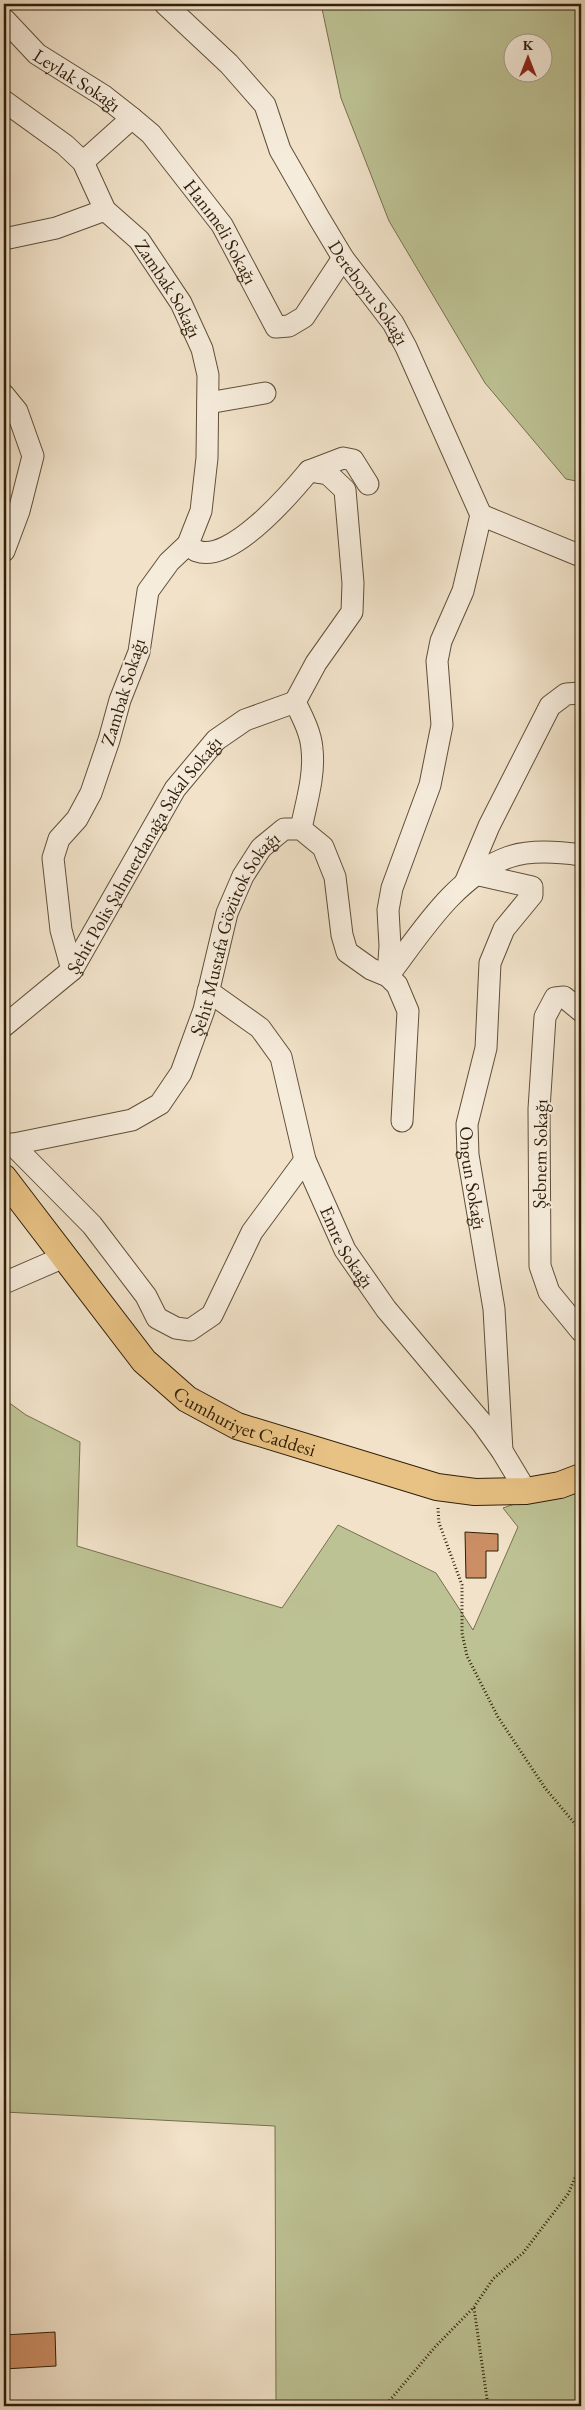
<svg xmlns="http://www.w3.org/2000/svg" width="585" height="2410" viewBox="0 0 585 2410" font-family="'EB Garamond',serif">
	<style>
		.green { fill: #bdc294; stroke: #76704e; fill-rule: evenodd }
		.building { fill: #cc8e65; stroke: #2f1e09 }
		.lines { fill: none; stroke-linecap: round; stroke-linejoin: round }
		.minor-casing { stroke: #604f39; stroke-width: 23 }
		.major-casing { stroke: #2f1e09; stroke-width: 28 }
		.path { stroke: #2f1e09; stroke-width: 3; stroke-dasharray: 1 2.5; stroke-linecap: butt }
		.minor { stroke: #f6ecdc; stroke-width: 21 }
		.major { stroke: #e8c184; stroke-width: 26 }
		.labels { text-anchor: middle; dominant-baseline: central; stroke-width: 4.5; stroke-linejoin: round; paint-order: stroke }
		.street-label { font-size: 19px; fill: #2f1e09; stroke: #f6ecdc }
	</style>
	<rect width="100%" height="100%" fill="#f1e2c9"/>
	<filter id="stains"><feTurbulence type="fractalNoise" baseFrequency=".004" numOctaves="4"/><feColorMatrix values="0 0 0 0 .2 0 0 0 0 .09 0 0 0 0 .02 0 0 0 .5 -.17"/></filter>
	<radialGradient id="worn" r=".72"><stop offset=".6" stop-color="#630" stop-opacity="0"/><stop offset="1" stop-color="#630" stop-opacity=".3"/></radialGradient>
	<path class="green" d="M321 4H581V482L566 479 485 383 389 221 341 98ZM512 42H542V72H512Z
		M4 1399 26 1415 80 1442 77 1546 282 1608 338 1525 436 1573 473 1630 518 1527 503 1508 581 1481V2406H276L275 2126 4 2112Z"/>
	<path class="building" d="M465 1532 498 1534V1551H486V1578H466Z
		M55 2332 56 2366 4 2369V2335Z"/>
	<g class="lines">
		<g class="minor-casing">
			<g id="minor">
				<path id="s1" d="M165 4 229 64 265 105 280 150 319 218 343 258 393 323 406 347 481 515 581 556"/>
				<path id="s2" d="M4 19 37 54 104 96 132 118"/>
				<path id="s3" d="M4 101 65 145 83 162 105 210 139 240 181 303 202 349 208 375 207 458 201 511 188 544 169 562 148 591 139 652 120 700 109 740 91 793 77 819 59 839 53 858 61 930 72 970"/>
				<path id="s4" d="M83 162 132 118 151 134 222 225 276 327 289 326 304 317 343 258"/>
				<path d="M4 239 56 228 105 210"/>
				<path d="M4 395 17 411 33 456 19 511 4 551"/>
				<path d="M208 403 265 393"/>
				<path d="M309 471 343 458 353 460 368 484"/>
				<path d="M188 544C190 546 194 550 197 551 230 564 290 494 309 471L328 474 345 490 353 583 352 612 316 663 295 702C302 716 311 733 312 749 315 776 306 803 301 829"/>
				<path id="s5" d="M475 874 532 887V895L504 929 490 963 486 1048 467 1124 468 1155 494 1309 502 1451"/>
				<path d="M465 883 489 826 550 706 566 694 581 693"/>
				<path d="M388 976 390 946 388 910 392 888 430 785 442 725 437 661 441 641 463 591 481 515"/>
				<path d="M388 976C421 933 455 876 509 857 529 850 560 852 581 855"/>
				<path id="s6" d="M208 991 260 1028 281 1057 305 1160 345 1250 386 1309 482 1423 502 1451 526 1491"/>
				<path d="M581 1011 564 997 555 998 545 1017 539 1109 540 1266 549 1292 581 1331"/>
				<path id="s7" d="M4 1026 72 970 175 789 216 740 245 720 295 702"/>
				<path d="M12 1144 92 1225 146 1296 157 1318 176 1328 190 1330 212 1315 252 1232 305 1160"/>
				<path id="s8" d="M4 1146 132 1120 160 1104 181 1073 204 1010 227 913 243 876 261 848 284 829H301L323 847 335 877 342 935 347 952 371 969 388 976 397 985 408 1011 402 1121"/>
				<path d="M4 1283 64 1257"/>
			</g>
		</g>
		<g class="major-casing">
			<g id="major">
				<path id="s9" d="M4 1178 144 1361 187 1399 237 1426 437 1487 475 1492 526 1491 560 1485 581 1477"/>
			</g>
		</g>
		<path class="path" d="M438 1508 439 1523 462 1585V1633L467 1656 498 1717 545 1788 581 1831
			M474 2308 488 2406
			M385 2406 435 2347 474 2307 493 2279 523 2253 568 2194 581 2164"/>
		<use href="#minor" class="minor"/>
		<use href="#major" class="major"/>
	</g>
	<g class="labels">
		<g class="street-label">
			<text stroke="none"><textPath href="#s2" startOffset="96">Leylak Sokağı</textPath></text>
			<text stroke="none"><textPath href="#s4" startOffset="211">Hanımeli Sokağı</textPath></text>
			<text stroke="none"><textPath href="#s3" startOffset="255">Zambak Sokağı</textPath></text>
			<text stroke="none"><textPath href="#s1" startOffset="358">Dereboyu Sokağı</textPath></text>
			<text transform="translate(123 692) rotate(-73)">Zambak Sokağı</text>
			<text stroke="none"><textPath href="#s7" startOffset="224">Şehit Polis Şahmerdanağa Sakal Sokağı</textPath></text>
			<text stroke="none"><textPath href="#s8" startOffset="351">Şehit Mustafa Gözütok Sokağı</textPath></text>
			<text transform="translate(540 1154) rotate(-89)">Şebnem Sokağı</text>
			<text stroke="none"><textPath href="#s5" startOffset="365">Ongun Sokağı</textPath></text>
			<text stroke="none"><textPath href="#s6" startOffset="302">Emre Sokağı</textPath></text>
			<text stroke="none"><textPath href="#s9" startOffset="350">Cumhuriyet Caddesi</textPath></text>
		</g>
	</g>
	<rect width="585" height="2410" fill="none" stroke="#f1e2c9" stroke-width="20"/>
	<rect x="5" y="5" width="575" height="2400" fill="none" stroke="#2f1e09" stroke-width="2.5"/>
	<rect x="10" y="10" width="565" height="2390" fill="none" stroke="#2f1e09"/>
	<g transform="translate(528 58)"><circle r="24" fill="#f6ecdc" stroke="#a69a88"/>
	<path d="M0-4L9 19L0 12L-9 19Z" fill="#8f2418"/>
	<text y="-8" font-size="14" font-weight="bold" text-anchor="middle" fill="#2f1e09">K</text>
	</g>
	<rect width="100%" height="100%" filter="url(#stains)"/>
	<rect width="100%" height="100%" fill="url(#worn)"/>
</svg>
